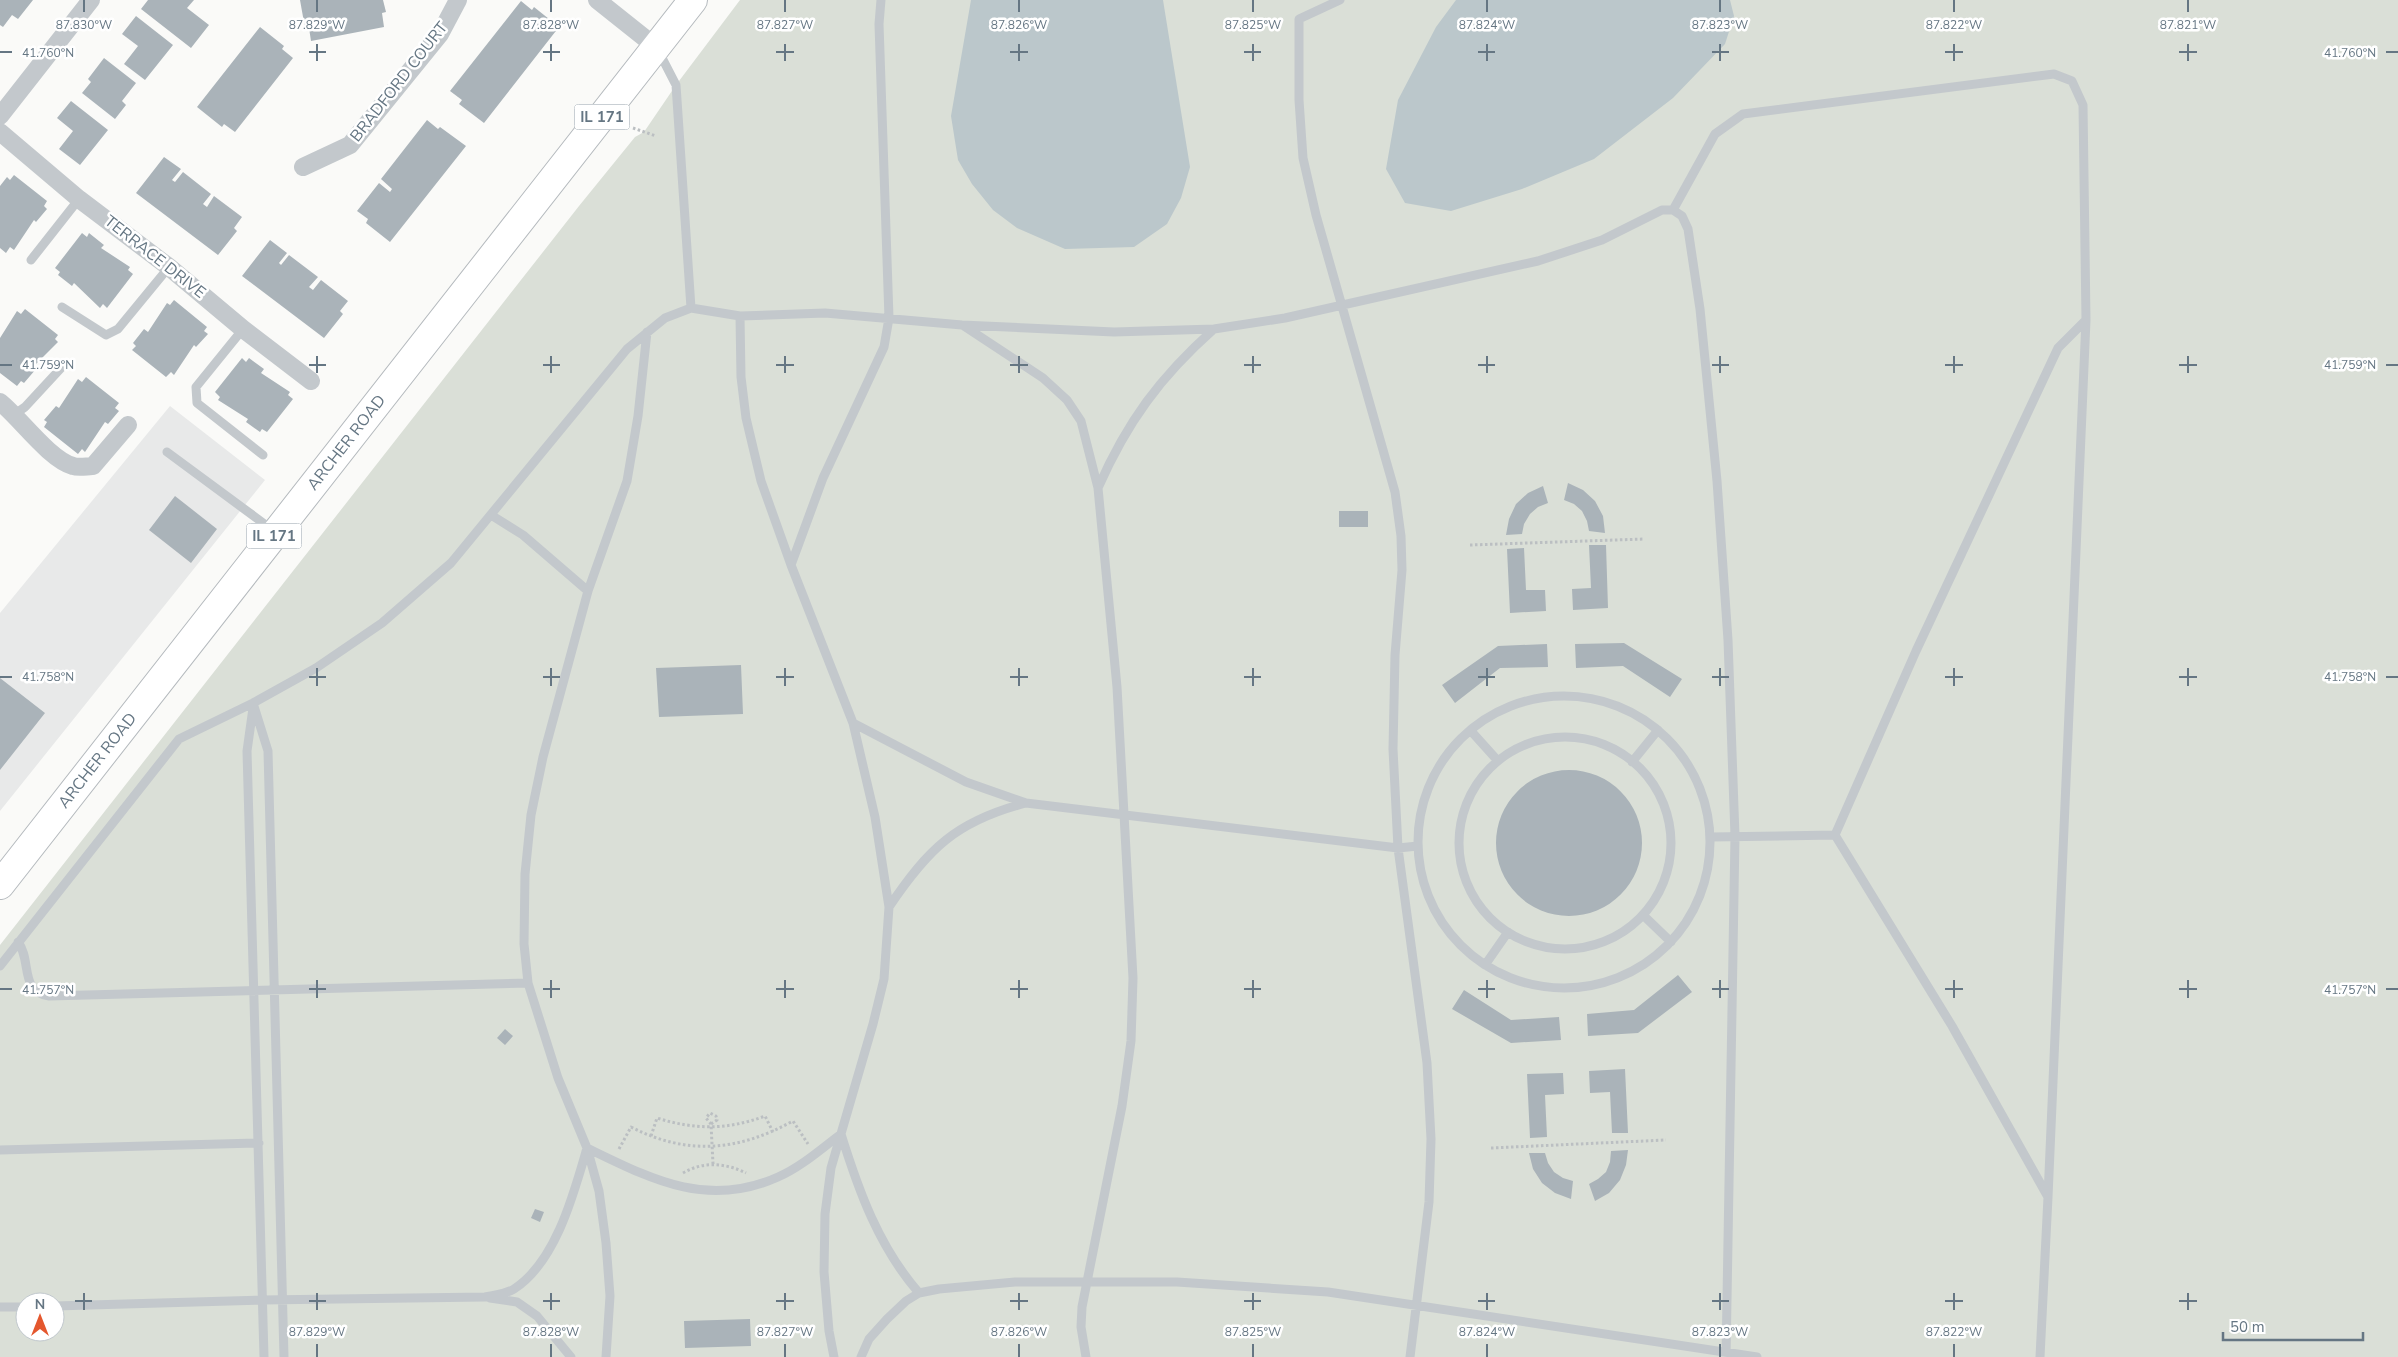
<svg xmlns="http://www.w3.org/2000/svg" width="2398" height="1357" viewBox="0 0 2398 1357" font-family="'Nunito Sans',sans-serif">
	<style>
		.built { fill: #e8e9e9 }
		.green { fill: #dadfd7; fill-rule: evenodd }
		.water { fill: #bbc7cb }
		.building { fill: #aab3b9 }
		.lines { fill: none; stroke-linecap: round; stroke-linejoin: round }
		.primary-casing { stroke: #b5babe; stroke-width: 30 }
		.path { stroke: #bbbfc2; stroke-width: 3; stroke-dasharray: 2.5 2.5; stroke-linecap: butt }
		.lane { stroke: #c3c8cc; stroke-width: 9 }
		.street { stroke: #c3c8cc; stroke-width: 18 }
		.primary { stroke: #fff; stroke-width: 28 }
		.ticks { fill: none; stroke: #657683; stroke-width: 2 }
		.labels { text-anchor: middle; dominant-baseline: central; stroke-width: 5; stroke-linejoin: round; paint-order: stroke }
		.shield { fill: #fff; stroke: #939fa8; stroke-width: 1 }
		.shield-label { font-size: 15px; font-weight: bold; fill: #657683 }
		.street-label { font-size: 16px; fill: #657683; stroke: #fff }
		.ticks-label { font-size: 12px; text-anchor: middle; fill: #657683; stroke: #fff; stroke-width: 5; stroke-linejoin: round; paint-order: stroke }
	</style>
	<rect width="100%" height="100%" fill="#fafaf8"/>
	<path class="built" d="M170 406 265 480 0 811V613Z"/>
	<path class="green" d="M740 0H2398V1357H0V945L579 206 635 137 644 132 676 85ZM25 1302H55V1332H25Z"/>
	<path class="water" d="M971 0H1163L1190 167 1181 198 1167 224 1134 247 1065 249 1017 228 993 210 972 184 958 160 951 116Z
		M1456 0H1730L1734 16 1725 44 1673 98 1594 159 1522 189 1451 211 1405 203 1386 169 1398 100 1436 27Z"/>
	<path class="building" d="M0 0H33L18 19 12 15 3 27 0 25Z
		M148 0H194L187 8 209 25 191 48 141 9Z
		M300 0H383L386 12 382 13 384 27 311 41 309 28H305Z
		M521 1 532 10 534 7 559 27 484 123 459 104 462 100 450 91Z
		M136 16 173 45 145 80 124 64 138 46 122 34Z
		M260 27 284 46 282 49 293 58 235 132 224 124 222 127 197 107Z
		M104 58 136 83 122 101 126 105 115 119 82 93 91 82 88 79Z
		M71 101 108 130 80 165 59 149 73 131 57 118Z
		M427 120 438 129 440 127 466 146 390 242 366 223 368 219 357 211 379 183 390 192 392 189 381 179Z
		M164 157 181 169 172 180 175 182 183 172 211 194 203 204 207 207 214 196 242 217 234 228 237 231 218 255 136 193Z
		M14 175 47 201 44 206 47 209 36 222 34 220 14 250 10 247 6 253 0 248V186L7 177 10 180Z
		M82 233 87 237 89 233 104 245 101 248 130 267 128 270 133 274 107 308 103 304 100 308 74 283 72 286 58 275 60 272 55 268Z
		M270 240 287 253 279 263 281 265 289 255 318 277 309 287 313 290 321 280 348 301 340 311 343 314 324 338 242 276Z
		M174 300 207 327 204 331 208 334 196 347 194 345 174 375 171 372 166 377 132 350 136 346 133 343 144 329 148 332 167 303 170 305Z
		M25 309 58 335 55 339 58 342 33 367 36 369 24 383 21 381 17 386 0 373V338L17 311 21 314Z
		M242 358 246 362 249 358 264 369 261 373 290 392 288 395 293 399 267 432 262 429 260 432 246 422 248 419 218 400 220 397 215 392Z
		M86 377 119 403 115 408 119 411 108 424 105 422 85 452 82 449 78 454 44 427 47 422 44 420 56 406 59 408 78 379 82 382Z
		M1568 483 1583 490 1595 501 1603 516 1605 533 1589 531 1587 521 1582 511 1574 504 1564 500Z
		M1543 486 1548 503 1538 507 1530 514 1524 524 1522 534 1506 535 1509 519 1516 504 1528 493Z
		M175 496 217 529 191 563 149 530Z
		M1339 511H1368V527H1339Z
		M1589 545H1606L1608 608 1573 610 1572 589 1591 588Z
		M1524 548 1526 590H1545L1546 611 1510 613 1507 549Z
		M1624 643 1682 679 1670 697 1623 666 1576 668 1575 644Z
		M1547 644 1548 667 1500 668 1455 703 1442 685 1498 646Z
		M741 665 743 714 659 717 656 668Z
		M0 678 45 713 0 770Z
		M1496 843a73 73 0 1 1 146 0a73 73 0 1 1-146 0Z
		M1678 975 1692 992 1638 1033 1588 1036 1587 1014 1634 1010Z
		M1464 990 1511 1020 1559 1017 1561 1040 1511 1043 1452 1009Z
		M505 1029 513 1036 505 1045 497 1038Z
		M1625 1069 1628 1133H1612L1610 1092 1590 1093 1589 1071Z
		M1563 1073 1564 1094 1545 1095 1547 1137 1530 1138 1527 1074Z
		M1628 1150 1626 1165 1620 1180 1609 1193 1595 1201 1589 1184 1598 1179 1606 1172 1610 1162 1611 1151Z
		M1529 1153H1545L1548 1163 1554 1172 1563 1178 1573 1181 1571 1199 1555 1193 1542 1183 1533 1169Z
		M535 1209 544 1212 540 1222 531 1218Z
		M750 1319 751 1346 685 1348 684 1321Z"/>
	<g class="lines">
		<g class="primary-casing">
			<g id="primary">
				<path id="s1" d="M0 885 693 0"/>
			</g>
		</g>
		<path class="path" d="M633 128 656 136
			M1470 545 1644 539
			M711 1124 717 1120 716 1116 710 1113 706 1118 711 1124 713 1164
			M651 1136 657 1118C695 1130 728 1130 765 1116L773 1132
			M1491 1148 1666 1140
			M619 1149 631 1127C688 1156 738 1151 793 1121L808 1144
			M683 1173C703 1161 726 1163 746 1173"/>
		<path class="lane" d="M1340 0 1299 19V100L1303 158 1316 215 1395 492 1401 536 1402 570 1395 655 1393 749 1398 848 1427 1063 1431 1139 1429 1202 1410 1357
			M1673 210 1715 134 1743 114 2054 74 2072 81 2083 105 2086 320 2048 1197
			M31 260 79 199
			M62 307 106 335 118 329 169 267
			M691 308 740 316 825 313 962 325 1114 332 1214 329 1285 318 1538 261 1602 240 1662 210H1673L1682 216 1688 229 1700 309 1717 481 1728 640 1735 836 1726 1357
			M740 316 741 377 746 418 761 481 791 565 853 723 875 817 889 907 884 979 873 1024 831 1168 825 1214 824 1272 829 1331 834 1357
			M964 326 1043 378 1067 400 1081 421 1098 488 1117 687 1133 978 1131 1041 1122 1106 1082 1307 1081 1327 1086 1357
			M243 329 196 387 197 403 263 455
			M15 414 25 407 62 367
			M167 452 274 531
			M1098 488C1127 422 1160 377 1214 329
			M491 515 523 535 588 591
			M791 565 823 478 884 347 889 318 879 24 881 0
			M1418 842a146 146 0 1 1 292 0a146 146 0 1 1-292 0Z
			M253 703 268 751 284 1357
			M253 708 247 751 264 1357
			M853 723 966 782 1026 803 1398 848 1418 846
			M1471 731 1498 761
			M1459 843a106 106 0 1 1 212 0a106 106 0 1 1-212 0Z
			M1632 762 1658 730
			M1835 835 1916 651 2058 348 2086 320
			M1711 837 1835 835 1952 1026 2048 1197 2040 1357
			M889 907C928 849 956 821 1026 803
			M1643 915 1671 942
			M18 942C32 960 19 992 49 996L528 983
			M1485 965 1508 932
			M0 966 179 739 253 703 316 668 382 623 451 563 627 349 665 318 691 308 676 85 659 52
			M0 1150 259 1143
			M490 1298 517 1302 537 1316 571 1357
			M55 1306 262 1300 485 1297C494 1295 506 1294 514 1289 556 1262 574 1193 587 1148 651 1179 707 1209 778 1177 801 1167 821 1149 841 1134 859 1192 879 1247 919 1293
			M0 1307H25
			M606 1357 610 1296 606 1243 599 1191 587 1148 558 1078 528 983 524 944 525 874 531 815 543 757 588 591 627 481 638 416 647 332
			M861 1357 869 1339 887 1319 906 1301 919 1293 939 1289 1015 1282H1177L1328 1292 1757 1357"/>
		<path class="street" d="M597 0 656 47
			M0 116 91 0
			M0 132 79 199 169 267 243 329 311 381
			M303 167 350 145 440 34 458 0
			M0 402C20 418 49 459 73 466 79 468 87 466 93 466L128 425"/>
		<use href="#primary" class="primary"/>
	</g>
	<path class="ticks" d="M84 0V12M317 0V12M551 0V12M785 0V12M1019 0V12M1253 0V12M1487 0V12M1720 0V12M1954 0V12M2188 0V12M317 44V61M551 44V61M785 44V61M1019 44V61M1253 44V61M1487 44V61M1720 44V61M1954 44V61M2188 44V61M0 52H12M309 52H326M543 52H560M776 52H794M1010 52H1028M1244 52H1261M1478 52H1495M1712 52H1729M1945 52H1963M2179 52H2197M2386 52H2398M317 356V373M551 356V373M785 356V373M1019 356V373M1253 356V373M1487 356V373M1720 356V373M1954 356V373M2188 356V373M0 365H12M309 365H326M543 365H560M776 365H794M1010 365H1028M1244 365H1261M1478 365H1495M1712 365H1729M1945 365H1963M2179 365H2197M2386 365H2398M317 668V686M551 668V686M785 668V686M1019 668V686M1253 668V686M1487 668V686M1720 668V686M1954 668V686M2188 668V686M0 677H12M309 677H326M543 677H560M776 677H794M1010 677H1028M1244 677H1261M1478 677H1495M1712 677H1729M1945 677H1963M2179 677H2197M2386 677H2398M317 980V998M551 980V998M785 980V998M1019 980V998M1253 980V998M1487 980V998M1720 980V998M1954 980V998M2188 980V998M0 989H12M309 989H326M543 989H560M776 989H794M1010 989H1028M1244 989H1261M1478 989H1495M1712 989H1729M1945 989H1963M2179 989H2197M2386 989H2398M84 1293V1310M317 1293V1310M551 1293V1310M785 1293V1310M1019 1293V1310M1253 1293V1310M1487 1293V1310M1720 1293V1310M1954 1293V1310M2188 1293V1310M75 1301H92M309 1301H326M543 1301H560M776 1301H794M1010 1301H1028M1244 1301H1261M1478 1301H1495M1712 1301H1729M1945 1301H1963M2179 1301H2197M317 1344V1357M551 1344V1357M785 1344V1357M1019 1344V1357M1253 1344V1357M1487 1344V1357M1720 1344V1357M1954 1344V1357"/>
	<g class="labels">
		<g class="shield">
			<rect x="574.5" y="104.5" width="55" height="25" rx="4"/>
			<rect x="246.5" y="523.5" width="55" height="25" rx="4"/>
		</g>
		<g class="shield-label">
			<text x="602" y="117">IL 171</text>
			<text x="274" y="536">IL 171</text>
		</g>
		<g class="street-label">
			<text transform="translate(399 82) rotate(-52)">BRADFORD COURT</text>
			<text transform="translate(155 257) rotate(38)">TERRACE DRIVE</text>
			<text stroke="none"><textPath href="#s1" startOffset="562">ARCHER ROAD</textPath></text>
			<text stroke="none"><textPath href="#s1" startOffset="158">ARCHER ROAD</textPath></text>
		</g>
	</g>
	<g class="ticks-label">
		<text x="84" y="29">87.830°W</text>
		<text x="317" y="29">87.829°W</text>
		<text x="551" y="29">87.828°W</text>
		<text x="785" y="29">87.827°W</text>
		<text x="1019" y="29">87.826°W</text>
		<text x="1253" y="29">87.825°W</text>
		<text x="1487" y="29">87.824°W</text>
		<text x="1720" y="29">87.823°W</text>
		<text x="1954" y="29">87.822°W</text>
		<text x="2188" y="29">87.821°W</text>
		<text x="48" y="57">41.760°N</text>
		<text x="2350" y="57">41.760°N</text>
		<text x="48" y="369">41.759°N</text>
		<text x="2350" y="369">41.759°N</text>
		<text x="48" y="681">41.758°N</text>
		<text x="2350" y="681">41.758°N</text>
		<text x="48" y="994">41.757°N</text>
		<text x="2350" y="994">41.757°N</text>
		<text x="317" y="1336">87.829°W</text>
		<text x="551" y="1336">87.828°W</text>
		<text x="785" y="1336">87.827°W</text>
		<text x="1019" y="1336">87.826°W</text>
		<text x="1253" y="1336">87.825°W</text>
		<text x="1487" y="1336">87.824°W</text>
		<text x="1720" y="1336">87.823°W</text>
		<text x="1954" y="1336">87.822°W</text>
	</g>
	<g transform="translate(40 1317)"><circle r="24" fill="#ffffff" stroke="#c1c8cd"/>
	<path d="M0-4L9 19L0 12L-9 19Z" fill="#e4572e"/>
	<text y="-8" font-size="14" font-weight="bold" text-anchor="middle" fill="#657683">N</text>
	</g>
	<path d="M2223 1332v8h140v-8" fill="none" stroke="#657683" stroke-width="2.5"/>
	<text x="2230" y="1332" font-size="15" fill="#657683" stroke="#ffffff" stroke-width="4" paint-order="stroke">50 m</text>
</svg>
